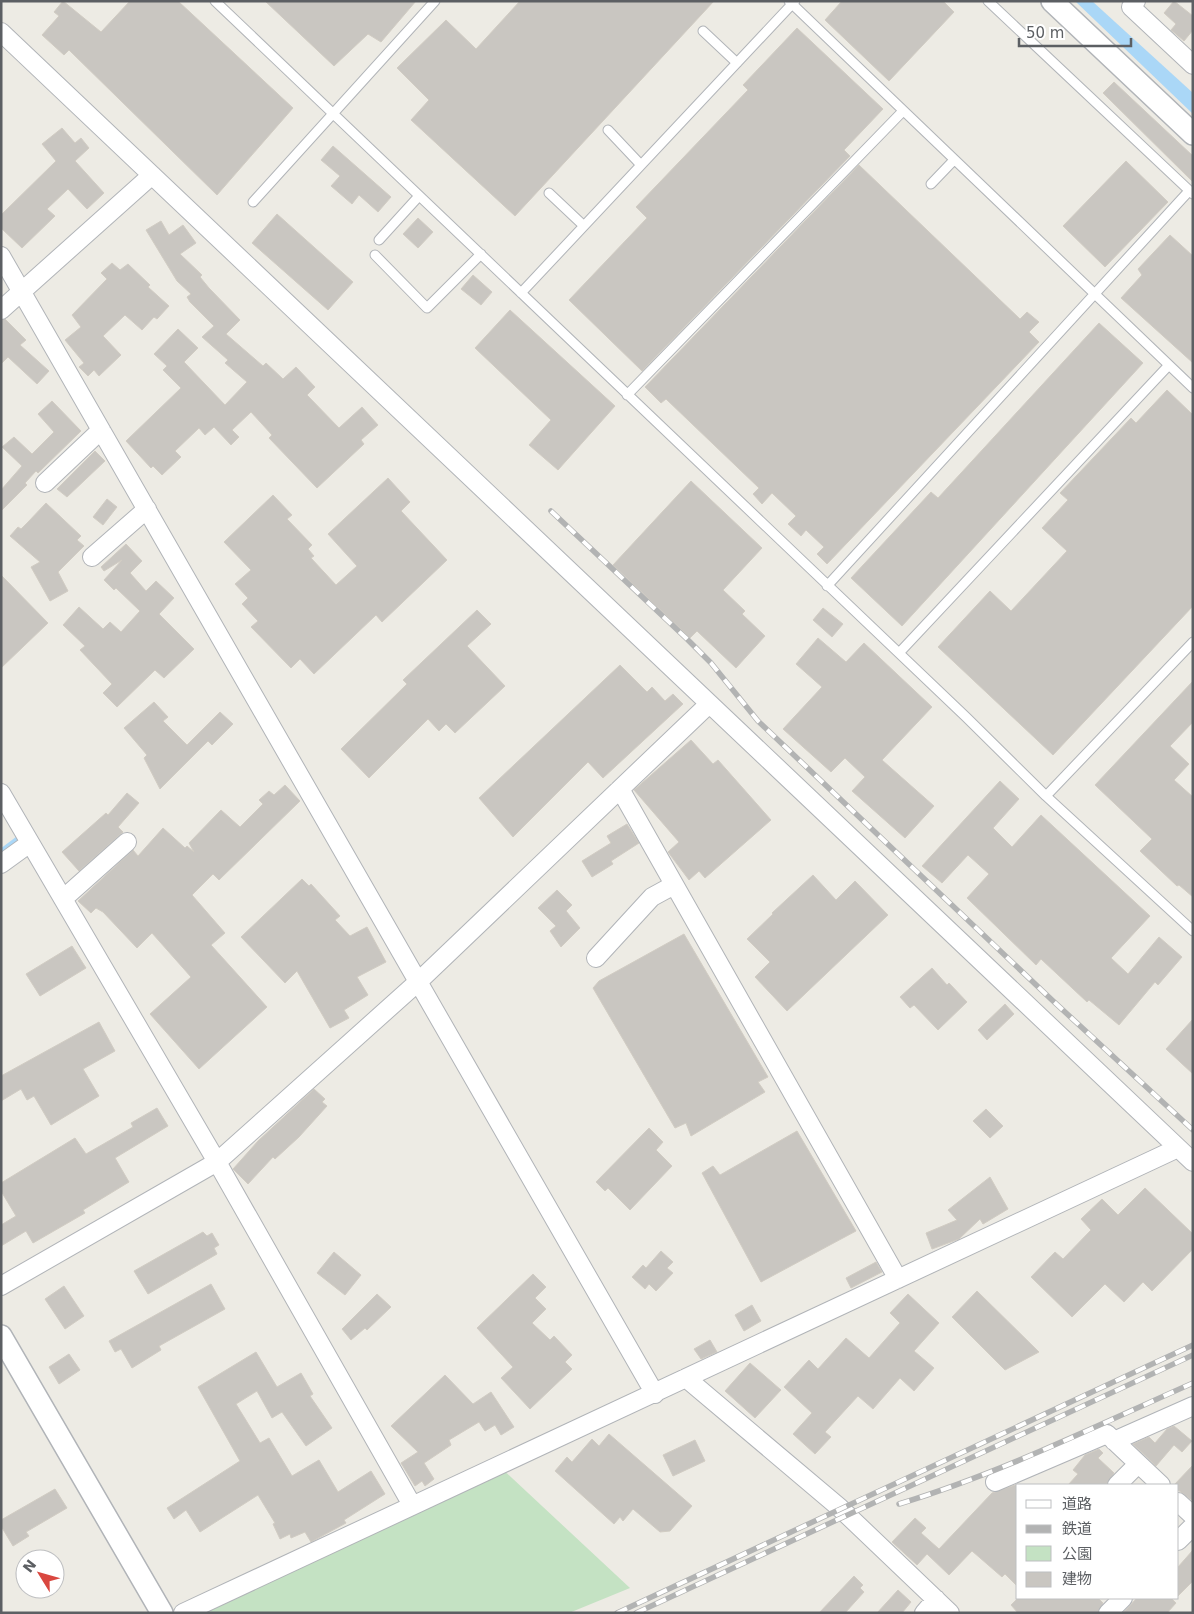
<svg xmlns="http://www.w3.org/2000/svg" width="1194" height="1614" viewBox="0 0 1194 1614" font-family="'DejaVu Sans','Noto Sans JP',sans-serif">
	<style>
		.green { fill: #c4e2c3 }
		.water { fill: #aad7f7 }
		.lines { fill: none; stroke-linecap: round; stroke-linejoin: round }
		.stream { stroke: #aad7f7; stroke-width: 4.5 }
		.building { fill: #c9c6c1; stroke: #d1ccc3 }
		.service-casing { stroke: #b1b4b8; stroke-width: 11 }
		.minor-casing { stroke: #b1b4b8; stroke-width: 20 }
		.tertiary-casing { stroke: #b1b4b8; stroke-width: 24 }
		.service { stroke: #fff; stroke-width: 9 }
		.minor { stroke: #fff; stroke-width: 18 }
		.tertiary { stroke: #fff; stroke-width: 21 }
		.rail-casing { stroke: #b2b3b3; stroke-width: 5.5 }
		.rail { stroke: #fff; stroke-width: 4; stroke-dasharray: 11; stroke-linecap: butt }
	</style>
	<rect width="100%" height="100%" fill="#edebe4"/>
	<path class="green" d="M498 1465 630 1588 569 1613H183Z"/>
	<path class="water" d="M1075 1H1092L1193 93V114Z"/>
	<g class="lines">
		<path class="stream" d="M1 851 21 836"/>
	</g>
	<path class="building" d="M63 1 101 32 130 1H178L293 108 217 195 69 50 64 55 42 35 59 16 54 12Z
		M265 1H416L381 42 368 34 334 66Z
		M520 1H714L515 216 411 120 429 100 397 68 446 20 476 49Z
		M842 1H943L954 12 889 81 825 20Z
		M1174 1 1193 16V30L1184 41 1171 30 1176 24 1164 13Z
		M797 28 883 109 844 150 850 156 642 371 569 300 647 218 636 207 748 90 743 85Z
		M1114 82 1193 156V182L1103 93Z
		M62 128 75 143 81 138 89 148 75 161 104 193 87 209 68 189 47 209 55 216 22 248 1 228V215L56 161 42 144Z
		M333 146 391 197 378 212 359 195 352 204 331 186 340 176 321 160Z
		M1126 161 1168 202 1105 267 1063 226Z
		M859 165 1020 319 1027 312 1039 322 1029 332 1039 342 827 564 817 554 824 547 806 530 801 536 788 524 796 516 772 493 762 504 753 494 759 488 666 399 661 403 645 387Z
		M277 214 353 282 328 310 252 243Z
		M418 218 433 232 418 248 403 234Z
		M161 221 169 235 183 225 196 243 180 254 202 275 200 277 209 288 240 320 226 334 263 366 266 363 283 379 296 367 315 387 307 395 339 428 362 407 378 425 361 440 364 444 317 488 269 438 272 435 251 412 232 430 239 437 231 445 214 427 205 435 199 428 175 451 181 457 162 475 153 466 151 468 126 441 181 388 163 370 167 366 154 354 178 329 198 348 184 362 225 405 247 382 225 363 228 360 202 337 214 326 190 302 187 297 191 294 177 281 146 230Z
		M1170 235 1193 256V363L1121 298 1142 275 1138 269Z
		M112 263 120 270 128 264 150 285 148 287 169 306 157 319 154 317 142 330 125 315 103 336 121 355 99 376 94 370 88 376 79 367 84 363 65 340 81 327 72 315 107 279 101 273Z
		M473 275 492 292 481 305 461 289Z
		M510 310 615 406 558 470 529 445 551 420 475 348Z
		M5 319 26 340 20 345 49 371 37 384 8 357 1 364V320Z
		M1099 323 1143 363 902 626 851 578 931 492 938 498Z
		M1167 390 1193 415V606L1053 755 938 647 990 591 1011 611 1067 551 1042 528 1068 500 1060 493 1131 418 1136 423Z
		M52 401 81 431 38 473 36 471 25 483 27 485 1 511V490L22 466 2 447 14 437 32 454 54 432 38 414Z
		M95 451 105 461 67 497 57 489Z
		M388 478 410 502 401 511 447 560 382 622 376 615 314 674 300 659 291 668 251 627 258 621 242 604 248 598 235 584 251 570 224 542 273 495 292 515 287 519 312 545 308 549 314 556 311 558 336 585 357 566 328 534Z
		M691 481 762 548 723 590 745 611 742 614 765 636 736 668 697 631 690 638 613 565Z
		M107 499 117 507 103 525 93 517Z
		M46 503 81 536 77 540 84 546 58 572 68 591 50 601 31 567 40 562 10 536 18 527 21 529 28 522Z
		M126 544 142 561 130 573 146 591 156 581 174 598 159 614 194 649 164 678 155 670 117 707 103 693 112 684 80 650 85 646 63 625 79 607 103 629 110 622 121 632 140 611 116 588 114 590 104 580 122 560 104 571 101 567Z
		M1 575 48 623 1 668Z
		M823 608 843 624 832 637 813 620Z
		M477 610 491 624 467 646 505 686 455 733 446 724 439 731 428 719 369 778 341 749 407 684 403 680Z
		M818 638 846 662 864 643 932 707 882 760 934 806 905 838 852 791 865 777 845 758 831 772 783 729 822 687 796 664Z
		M620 665 647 692 652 687 665 701 673 694 683 704 603 778 588 762 513 837 479 798Z
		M1193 681V722L1170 746 1189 764 1174 780 1193 797V897L1179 885 1177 886 1140 851 1152 839 1095 785Z
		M154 702 168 717 163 721 187 745 220 712 233 724 212 745 208 741 160 789 144 758 147 755 124 728Z
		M691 740 713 764 718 760 771 820 705 878 699 871 689 880 668 852 679 842 634 790Z
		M1000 781 1019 799 993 828 1012 847 1041 815 1150 916 1111 958 1128 974 1159 937 1182 957 1158 985 1155 982 1119 1025 1089 1000 1087 1002 1041 959 1036 965 967 898 989 874 968 855 942 883 922 866Z
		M285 785 300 801 219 880 213 874 192 895 225 933 211 945 267 1007 199 1069 150 1014 191 977 152 933 137 948 103 912 96 908 91 913 78 901 133 850 138 856 163 828 185 848 187 846 194 852 189 843 221 810 240 827 263 804 259 800 269 791 274 795Z
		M127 793 139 803 118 827 123 832 79 871 62 852 106 813 108 815Z
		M627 824 639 843 611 861 613 864 592 877 582 861 611 843 607 836Z
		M813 875 836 900 855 881 888 915 787 1011 755 977 770 962 747 939 773 914 772 913Z
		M302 879 309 886 311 884 340 916 335 920 350 936 367 927 386 962 357 977 368 995 344 1010 349 1018 330 1028 297 971 285 983 241 937Z
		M557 890 572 905 566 911 580 928 561 947 550 931 556 926 538 908Z
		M684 934 768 1077 758 1082 765 1092 691 1136 686 1123 675 1128 593 988 599 981Z
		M72 946 86 968 40 996 26 974Z
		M932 968 947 985 949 983 967 1002 938 1030 914 1005 910 1008 900 997Z
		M1005 1004 1014 1014 987 1040 978 1030Z
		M1193 1019V1074L1166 1049Z
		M99 1022 115 1051 83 1069 99 1096 51 1125 34 1096 27 1100 21 1089 1 1101V1076Z
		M314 1089 325 1099 322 1102 327 1106 299 1137 275 1159 273 1157 248 1184 233 1169 258 1141Z
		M157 1108 168 1126 115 1158 129 1182 83 1210 85 1213 33 1243 26 1231 1 1246V1225L16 1216 1 1191V1183L75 1138 86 1154 133 1127 131 1123Z
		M986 1109 1003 1126 990 1138 973 1121Z
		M649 1128 663 1142 656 1150 672 1166 630 1210 608 1188 605 1191 596 1182Z
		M797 1131 856 1231 761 1282 702 1173 713 1166 720 1175Z
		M990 1177 1008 1209 983 1224 980 1219 959 1239 932 1249 926 1233 957 1220 948 1210Z
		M1145 1188 1193 1234V1249L1152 1291 1143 1282 1124 1302 1105 1284 1072 1317 1031 1277 1055 1252 1063 1259 1091 1230 1081 1219 1102 1199 1118 1215Z
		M203 1232 207 1236 212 1233 219 1245 214 1248 217 1254 148 1294 134 1271Z
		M661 1251 673 1262 667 1268 673 1273 656 1291 649 1284 645 1289 632 1277 643 1265 646 1268Z
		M334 1252 361 1275 345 1295 317 1273Z
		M876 1262 882 1272 851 1288 846 1278Z
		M533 1274 546 1287 535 1298 546 1309 532 1323 550 1340 554 1336 572 1355 565 1362 572 1369 530 1409 501 1378 513 1367 477 1328Z
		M211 1284 225 1309 159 1346 161 1350 132 1368 121 1349 115 1352 109 1341Z
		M64 1286 84 1316 65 1329 45 1299Z
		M977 1291 1039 1352 1005 1370 952 1317Z
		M377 1294 391 1307 367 1330 365 1328 351 1340 342 1329Z
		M908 1294 939 1323 914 1351 934 1368 914 1391 900 1378 873 1409 858 1396 825 1432 831 1437 815 1454 793 1434 812 1413 784 1387 809 1360 818 1369 846 1338 869 1358 900 1323 890 1313Z
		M752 1305 761 1321 744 1331 735 1315Z
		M710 1340 717 1352 701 1359 694 1349Z
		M256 1352 277 1387 301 1373 313 1394 310 1396 332 1428 306 1446 282 1412 272 1418 257 1391 236 1404 260 1443 269 1438 292 1476 319 1460 338 1492 371 1471 385 1494 344 1520 346 1523 311 1542 305 1532 291 1538 290 1534 280 1539 273 1524 275 1523 258 1495 200 1532 186 1510 174 1519 167 1508 240 1461 198 1387Z
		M69 1354 80 1370 59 1384 49 1367Z
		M750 1363 781 1390 755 1418 725 1391Z
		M445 1375 473 1404 491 1392 514 1427 501 1435 495 1425 485 1431 479 1422 449 1440 451 1445 424 1463 434 1479 425 1486 422 1481 415 1486 401 1463 418 1452 391 1426Z
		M1174 1426 1192 1441 1182 1452 1174 1445 1156 1466 1133 1444 1149 1437 1155 1443 1167 1429Z
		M609 1434 692 1506 670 1531 660 1532 633 1509 623 1521 620 1517 614 1524 555 1471 567 1457 572 1462 592 1439 599 1446Z
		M695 1440 705 1461 673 1476 663 1455Z
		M1099 1449 1103 1453 1098 1458 1114 1473 1107 1485H1068L1078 1474 1073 1470 1085 1455Z
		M1193 1465V1501L1178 1490V1485H1174Z
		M1018 1484V1587L1005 1574 1002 1577 972 1551 949 1575 927 1554 917 1565 892 1542 915 1518 926 1528 921 1533 939 1549 992 1493Z
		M55 1489 67 1508 26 1532 29 1536 13 1546 1 1526V1520Z
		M1193 1550V1581L1178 1596V1567Z
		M854 1576 863 1585 860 1588 864 1592 845 1613H819Z
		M898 1590 911 1602 902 1613H877Z
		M1018 1598H1098L1103 1603 1098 1613H1018L1011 1605Z
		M1137 1598H1171L1176 1603 1167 1613H1123Z"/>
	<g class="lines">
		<g class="service-casing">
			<path id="service" d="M215 1 966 717 1046 796 1193 931
				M789 1 1193 388
				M988 1 1193 194
				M703 31 737 63
				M608 130 641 165
				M931 184 954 160
				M549 193 584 226
				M253 202 435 1
				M379 240 419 196
				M375 255 427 308 481 254
				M521 293 795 1
				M627 395 903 111
				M827 586 1189 191
				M899 653 1169 365
				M1046 796 1193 642"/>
		</g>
		<g class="minor-casing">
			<path id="minor" d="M1136 1 1131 7 1193 65
				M1 32 1193 1162
				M1 256 655 1394
				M1 310 152 175
				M45 483 101 430
				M92 557 147 509
				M620 789 898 1279
				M1 793 217 1162 412 1505
				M1 864 30 843
				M63 899 127 842
				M596 958 652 897 674 885
				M1 1286 217 1162 419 981 709 704
				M686 1378 840 1508 950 1613
				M1114 1441 1193 1406
				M995 1482 1107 1434 1161 1485
				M1117 1485 1138 1464
				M1178 1502 1193 1516
				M1178 1541 1193 1526
				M183 1613 1178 1148
				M924 1613 936 1599
				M1108 1613 1123 1598"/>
		</g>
		<g class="tertiary-casing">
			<path id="tertiary" d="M1052 1 1193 134
				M1 1336 162 1613"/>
		</g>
		<use href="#service" class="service"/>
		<use href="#minor" class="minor"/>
		<use href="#tertiary" class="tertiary"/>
		<g class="rail-casing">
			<path id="rail" d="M551 511 686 638 711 663 758 721 1052 1000 1193 1130
				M899 1504C1001 1473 1096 1426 1193 1383
				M617 1613 1193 1345
				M636 1613 1193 1355"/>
		</g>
		<use href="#rail" class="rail"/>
	</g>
	<rect width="1194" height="1614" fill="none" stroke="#5c5f63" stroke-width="5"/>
	<rect x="1016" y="1484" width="162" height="115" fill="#ffffff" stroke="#bebfc1"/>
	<rect x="1026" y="1500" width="25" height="8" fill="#ffffff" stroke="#bebfc1"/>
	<text x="1062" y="1509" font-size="15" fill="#5c5f63">道路</text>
	<rect x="1026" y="1525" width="25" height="8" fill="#b2b3b3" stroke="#bebfc1"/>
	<text x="1062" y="1534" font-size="15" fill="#5c5f63">鉄道</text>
	<rect x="1026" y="1546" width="25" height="15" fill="#c4e2c3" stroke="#bebfc1"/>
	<text x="1062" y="1559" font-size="15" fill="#5c5f63">公園</text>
	<rect x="1026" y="1572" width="25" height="15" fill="#c9c6c1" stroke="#bebfc1"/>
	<text x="1062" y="1584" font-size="15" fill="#5c5f63">建物</text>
	<g transform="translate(40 1574) rotate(307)"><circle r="24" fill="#ffffff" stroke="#bebfc1"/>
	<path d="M0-4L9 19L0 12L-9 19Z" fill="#d9473f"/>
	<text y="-8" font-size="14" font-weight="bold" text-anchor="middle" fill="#5c5f63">N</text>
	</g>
	<path d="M1019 38v8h112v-8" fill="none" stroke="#5c5f63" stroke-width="2.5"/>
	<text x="1026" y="38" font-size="15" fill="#5c5f63" stroke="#ffffff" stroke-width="4" paint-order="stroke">50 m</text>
</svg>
